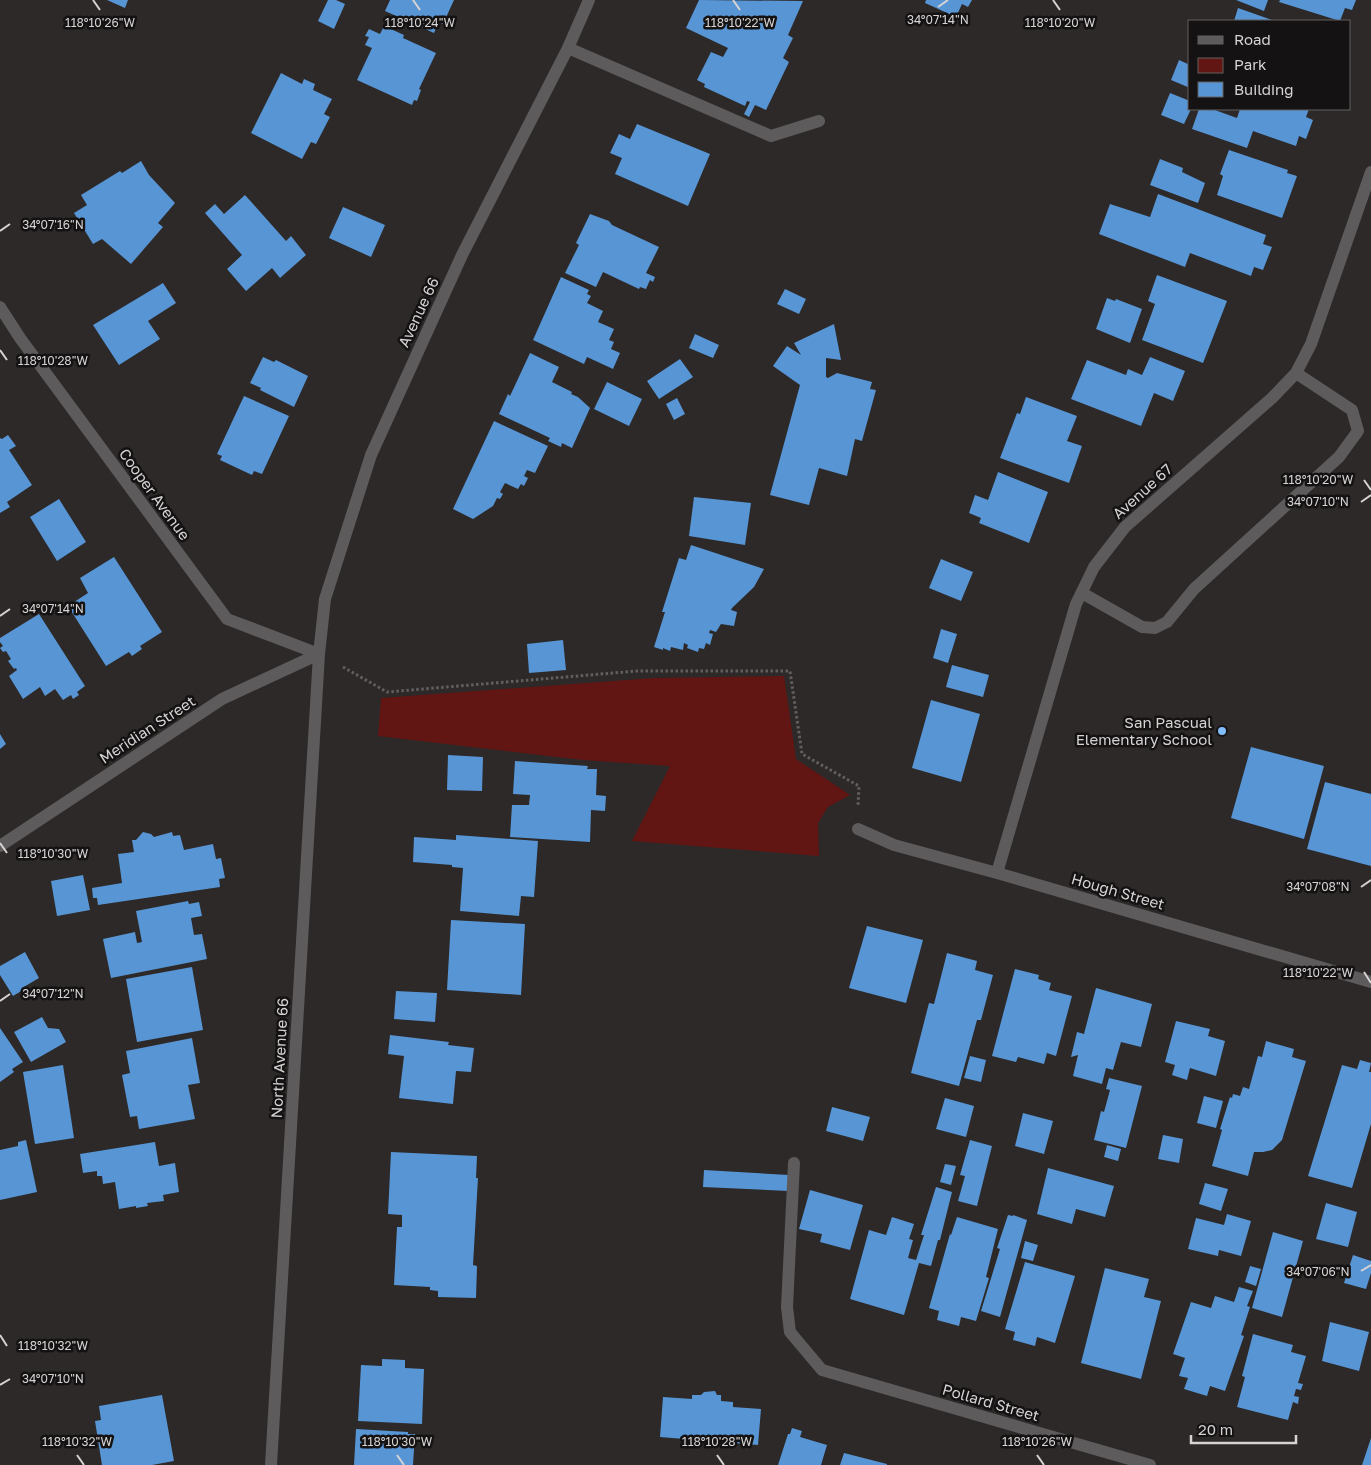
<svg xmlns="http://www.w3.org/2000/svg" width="1371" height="1465" viewBox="0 0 1371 1465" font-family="'Golos Text',sans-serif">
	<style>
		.green { fill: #621613 }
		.building { fill: #5895d5 }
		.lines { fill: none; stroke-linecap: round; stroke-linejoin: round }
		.path { stroke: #625f5e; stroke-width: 3; stroke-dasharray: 2.5 2.5; stroke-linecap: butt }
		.minor { stroke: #5d5b5b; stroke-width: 12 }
		.ticks { fill: none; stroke: #d6d3d3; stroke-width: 2 }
		.poi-dot { fill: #83bcfa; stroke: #141212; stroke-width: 2 }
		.labels { text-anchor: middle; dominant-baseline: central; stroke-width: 5; stroke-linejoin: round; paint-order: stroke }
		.street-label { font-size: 15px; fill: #d6d3d3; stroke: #141212 }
		.poi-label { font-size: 15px; fill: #d6d3d3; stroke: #141212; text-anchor: end }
		.ticks-label { font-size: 12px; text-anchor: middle; fill: #d6d3d3; stroke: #141212; stroke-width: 5; stroke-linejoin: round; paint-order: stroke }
	</style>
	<rect width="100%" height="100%" fill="#2c2928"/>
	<path class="green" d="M784 676 796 759 850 795 828 807 818 823 819 856 632 841 670 766 583 760 378 736 381 698 654 678Z"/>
	<path class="building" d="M107 0H128L125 8Z
		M328 0H336L345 4 334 29 318 21Z
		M390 0H454L443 24 439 22 434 33 385 11Z
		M699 0 803 1 788 35 793 38 783 58 789 62 766 110 755 105 749 117 744 114 750 102 747 101 745 106 704 87 705 84 697 80 711 52 723 57 728 48 686 28Z
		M926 0H972L968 7 962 4 956 17 925 3Z
		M1236 0H1268L1264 11Z
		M1280 0H1356L1352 10 1345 8 1340 21 1279 2Z
		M1238 8 1275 21H1234Z
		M384 26 404 35 403 38 436 53 419 89 421 90 417 101 414 100 412 105 357 80 372 48 365 45 369 37 365 36 369 29 380 34Z
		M1179 60 1190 65V88L1171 80Z
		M281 73 302 84 304 79 315 84 313 90 332 99 324 114 330 117 316 144 311 142 302 159 251 133Z
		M1170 93 1190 101 1191 109 1184 124 1161 115Z
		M1199 109H1212L1237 118 1240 109H1309L1306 117 1313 120 1306 139 1299 136 1296 146 1253 131 1247 148 1192 129Z
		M637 124 710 154 688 206 615 174 622 158 610 153 619 134 630 139Z
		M1229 150 1288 170 1287 173 1297 176 1282 218 1217 195 1223 176 1220 174Z
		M1160 159 1183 168 1182 172 1205 183 1198 203 1150 185Z
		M141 161 149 175 175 203 158 223 163 227 131 264 102 239 93 244 74 213 87 205 81 195 120 171 122 173Z
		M1158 194 1266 235 1263 244 1272 247 1263 270 1254 267 1251 276 1190 253 1185 267 1099 234 1110 204 1150 217Z
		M245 195 286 241 291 236 306 255 280 278 272 268 246 291 227 269 242 255 205 213 215 204 224 214Z
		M343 207 385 225 371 257 329 238Z
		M590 214 609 221 612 225 659 247 646 273 655 277 653 282 650 280 646 289 640 287 639 289 603 272 596 287 565 273 579 245 576 243Z
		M1157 275 1227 301 1203 363 1142 340 1155 304 1148 301Z
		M561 277 589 290 587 294 591 296 587 303 603 311 598 322 614 329 609 340 614 342 611 349 620 353 613 369 587 357 584 364 533 340Z
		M163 283 176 303 148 321 160 339 119 365 93 325Z
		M785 289 806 299 799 314 777 304Z
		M1107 298 1115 301 1116 299 1142 309 1130 343 1096 329Z
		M834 324 841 360 826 358V377L828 378 837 373 872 382 870 389 876 390 862 441 855 439 847 476 819 468 809 505 770 495 800 385 773 366 787 346 801 355 794 343Z
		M695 334 719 345 713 358 689 348Z
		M530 353 559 367 552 382 572 392 571 394 578 397 590 408 572 448 562 443 561 447 548 441 550 438 499 414 508 394 510 396Z
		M263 357 274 362 276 360 308 376 294 407 260 390 261 388 250 383Z
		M1150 357 1185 371 1173 401 1154 393 1141 426 1071 399 1087 360 1126 375 1128 369 1142 375Z
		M680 359 693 377 659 399 647 381Z
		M607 382 642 399 629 426 594 409Z
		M244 396 289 416 262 474 254 471 252 475 220 460 222 456 217 454Z
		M1026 397 1077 416 1067 441 1082 446 1069 483 1000 458 1017 413 1020 414Z
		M677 398 685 414 674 420 666 404Z
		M494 421 548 446 535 473 527 470 524 476 528 478 524 486 521 484 518 489 505 483 500 492 503 494 500 499 497 498 493 506 473 519 453 509Z
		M8 435 16 446 9 450 32 485 7 502 10 507 0 513V438L2 439Z
		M998 472 1048 492 1029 543 979 523 981 518 969 513 975 495 988 500Z
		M694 497 751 503 745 545 689 536Z
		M59 499 86 542 57 561 30 517Z
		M691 545 764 569 754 587 732 608 731 610 737 612 734 626 721 624 716 632 710 630 709 633 713 634 710 645 706 643 704 649 699 648 698 652 687 648 688 645 684 643 683 650 671 647 670 651 663 648V650L654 647 665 612H662L679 558 686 560Z
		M114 557 162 632 140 646 142 649 132 656 129 652 106 666 68 606 88 593 80 578Z
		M941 559 973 572 961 601 929 588Z
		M39 614 85 686 77 692 79 695 73 699 71 695 63 700 55 689 45 696 40 687 23 699 9 676 17 670 16 668 14 669 8 661 11 659 6 651 3 652 0 648 3 646 0 642V638Z
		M941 629 957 634 948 663 933 658Z
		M563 640 566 670 529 673 527 644Z
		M952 665 989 675 983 697 946 687Z
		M931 700 980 714 961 782 912 768Z
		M0 734 6 744 0 749Z
		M1251 747 1324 766 1304 839 1231 818Z
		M448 755 483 757 482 791 447 790Z
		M515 761 588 766 587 769H597L596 795 606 796 605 811 591 810 590 842 510 837 512 805H529L530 795 513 794Z
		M1325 782 1371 794V866L1307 849Z
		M143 832 151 834 154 837 172 832 173 836 180 835 184 850 213 844 216 859 221 858 225 878 219 879 220 887 98 905 97 898H93L92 888 122 883 118 854 134 852 132 840H136Z
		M456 835 538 841 534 897 521 896 519 916 460 911 463 868 452 867V865L413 862 414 837 456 840Z
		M83 875 90 910 57 916 51 881Z
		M188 901 189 904 199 902 202 916 191 918 194 935 202 934 207 959 111 978 103 939 135 932 137 943 142 942 136 911Z
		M451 920 525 924 521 995 447 990Z
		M867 926 923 940 906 1003 849 988Z
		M25 952 39 978 22 988 23 990 13 996 0 975V966Z
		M947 953 977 961 975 970 993 975 981 1020H977L959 1086 911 1073 929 1003 934 1004Z
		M192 967 203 1030 137 1042 126 979Z
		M1015 969 1039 975 1038 979 1051 983 1049 990 1072 996 1056 1056 1047 1053 1044 1064 1018 1057 1016 1062 992 1056Z
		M1096 988 1152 1004 1141 1047 1121 1042 1113 1070 1106 1068 1102 1084 1073 1076 1078 1055 1071 1057 1077 1032 1084 1034Z
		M396 991 437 993 435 1022 394 1019Z
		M42 1017 48 1028 59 1029 66 1042 31 1062 14 1032Z
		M1176 1021 1210 1029 1208 1036 1225 1041 1216 1076 1190 1068 1187 1080 1172 1075 1175 1065 1165 1062Z
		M0 1028 23 1062 12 1069 14 1072 0 1082Z
		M390 1035 449 1042 448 1045 474 1048 471 1072 456 1071 453 1104 399 1098 404 1056 388 1054Z
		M192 1038 200 1083 188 1085 195 1119 139 1129 137 1116 130 1117 122 1075 130 1073 126 1051Z
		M1266 1041 1294 1049 1292 1057 1306 1061 1282 1140 1272 1150 1263 1152H1254L1248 1176 1212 1166 1222 1130 1220 1129 1230 1097 1232 1098 1233 1094 1240 1096 1243 1087 1249 1089 1258 1056 1262 1057Z
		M970 1056 986 1060 981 1082 964 1078Z
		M1360 1060 1371 1063 1369 1072H1371V1124L1352 1188 1308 1176 1342 1065 1357 1069Z
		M63 1065 74 1138 35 1144 23 1072Z
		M1109 1078 1142 1086 1126 1148 1094 1140 1101 1111 1104 1112 1110 1090 1106 1089Z
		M1204 1096 1223 1101 1216 1128 1197 1123Z
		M945 1098 974 1106 966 1137 936 1129Z
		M832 1107 870 1117 863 1141 826 1131Z
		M1023 1113 1053 1121 1044 1154 1015 1146Z
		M1163 1135 1183 1139 1179 1163 1158 1159Z
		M26 1140 37 1192 0 1200V1150L18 1146V1142Z
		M970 1140 992 1146 977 1206 958 1201 965 1176 960 1175Z
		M155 1142 159 1166 175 1163 179 1192 163 1195 164 1201 147 1203 148 1206 136 1208V1206L119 1209 115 1182 103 1184 102 1176H97V1171L83 1173 80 1154Z
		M1107 1145 1121 1149 1118 1161 1104 1157Z
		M391 1152 477 1156 476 1178H478L473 1265 477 1266 476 1298 438 1297V1291L430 1290V1287L394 1285 397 1227H402V1215L388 1214Z
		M945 1164 956 1166 951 1185 940 1182Z
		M1048 1168 1114 1186 1105 1217 1076 1209 1072 1224 1037 1214Z
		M704 1170 789 1175 788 1191 703 1187Z
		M1205 1183 1228 1189 1221 1211 1199 1204Z
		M936 1187 952 1192 940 1240H938L931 1266 919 1263 904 1315 850 1299 869 1230 886 1235 892 1217 914 1224 909 1239 913 1240 908 1258 916 1260 924 1235H921Z
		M810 1190 863 1205 850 1250 820 1242 822 1234 799 1229Z
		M1326 1203 1357 1212 1348 1247 1316 1239Z
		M1227 1214 1251 1221 1241 1256 1219 1250 1218 1256 1188 1249 1196 1218 1224 1225Z
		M1008 1215 1013 1216V1215L1027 1220 1000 1317 981 1311 1000 1249 997 1248Z
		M957 1217 998 1229 986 1277 989 1278 976 1321 961 1317 959 1326 937 1320 939 1311 929 1308 950 1234 951 1235Z
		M1273 1232 1303 1241 1282 1317 1252 1308Z
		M1025 1241 1038 1245 1033 1261 1021 1258Z
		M1353 1255 1371 1261V1273L1366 1289 1344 1283Z
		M1025 1262 1075 1276 1055 1343 1037 1337 1035 1346 1013 1340 1015 1332 1005 1329Z
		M1250 1266 1261 1269 1256 1286 1245 1282Z
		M1105 1268 1149 1279 1144 1297 1161 1301 1141 1379 1081 1363Z
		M1239 1287 1253 1291 1247 1306 1250 1307 1241 1335 1244 1336 1225 1391 1210 1386 1207 1396 1184 1389 1188 1378 1179 1376 1185 1358 1173 1354 1191 1302 1211 1308 1215 1296 1234 1302Z
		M1330 1322 1369 1332 1359 1371 1322 1361Z
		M1253 1334 1293 1345 1291 1352 1306 1356 1298 1383 1303 1384 1301 1390 1296 1389 1294 1396 1299 1397 1298 1404 1293 1402 1288 1420 1237 1407 1245 1377 1242 1376Z
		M382 1359 405 1360V1368L424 1369 422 1424 358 1421 361 1365 382 1366Z
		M715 1391 717 1395H721V1401L733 1402V1407L761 1409 758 1445 660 1437 663 1397 692 1399V1395H701L704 1392Z
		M162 1395 174 1461 152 1465H102L95 1421 101 1420 99 1406Z
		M792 1428 802 1431 800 1437 827 1445 821 1465H778L788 1434H790Z
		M356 1429 408 1432V1434H415L413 1465H354Z
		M1371 1439V1465H1362L1371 1438Z
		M844 1453 887 1464V1465H840Z"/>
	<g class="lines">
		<path class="path" d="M343 667 387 692 637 671H790L802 754 859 786 858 806"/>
		<path class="minor" d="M568 48 771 136 819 121
			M0 307 20 338 227 619 319 654
			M1082 593 1142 627 1155 628 1167 622 1194 589 1339 457 1358 431 1352 410 1296 373
			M858 829 894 845 997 873 1371 982
			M0 846 222 699 319 654
			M997 873 1076 604 1094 567 1125 527 1272 398 1296 373 1311 344 1371 172
			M794 1163 787 1307 790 1332 822 1370 1150 1465
			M271 1465 319 654 325 599 371 455 462 255 568 48 589 0"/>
	</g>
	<path class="ticks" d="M93 0 100 10M413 0 420 10M733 0 740 10M1053 0 1060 10M938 7 948 0M0 231 10 224M0 350 7 360M1364 480 1371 490M1361 502 1371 495M0 616 10 609M0 843 7 853M1361 887 1371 880M1364 972 1371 983M0 1001 10 994M1361 1271 1371 1265M0 1335 7 1346M0 1385 10 1379M77 1455 84 1465M397 1455 404 1465M717 1455 724 1465M1037 1455 1044 1465"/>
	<circle class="poi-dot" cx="1222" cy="731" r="5"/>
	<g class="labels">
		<g class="street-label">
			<text transform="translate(418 312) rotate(-65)">Avenue 66</text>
			<text transform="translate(1142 491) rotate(-42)">Avenue 67</text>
			<text transform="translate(155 494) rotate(54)">Cooper Avenue</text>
			<text transform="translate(147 729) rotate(-33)">Meridian Street</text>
			<text transform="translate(1118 891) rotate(16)">Hough Street</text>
			<text transform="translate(279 1058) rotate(-87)">North Avenue 66</text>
			<text transform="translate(991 1402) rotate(16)">Pollard Street</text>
		</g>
		<g class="poi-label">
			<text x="1212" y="722">San Pascual<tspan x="1212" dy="17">Elementary School</tspan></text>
		</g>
	</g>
	<g class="ticks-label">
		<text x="938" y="24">34°07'14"N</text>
		<text x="100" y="27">118°10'26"W</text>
		<text x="420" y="27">118°10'24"W</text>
		<text x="740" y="27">118°10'22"W</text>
		<text x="1060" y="27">118°10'20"W</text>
		<text x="53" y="229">34°07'16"N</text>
		<text x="53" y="365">118°10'28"W</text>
		<text x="1318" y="484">118°10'20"W</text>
		<text x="1318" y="506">34°07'10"N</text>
		<text x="53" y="613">34°07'14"N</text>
		<text x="53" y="858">118°10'30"W</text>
		<text x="1318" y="891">34°07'08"N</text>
		<text x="1318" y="977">118°10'22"W</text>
		<text x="53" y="998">34°07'12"N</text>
		<text x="1318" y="1276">34°07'06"N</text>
		<text x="53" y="1350">118°10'32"W</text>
		<text x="53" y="1383">34°07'10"N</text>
		<text x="77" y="1446">118°10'32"W</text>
		<text x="397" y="1446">118°10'30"W</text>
		<text x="717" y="1446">118°10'28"W</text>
		<text x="1037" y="1446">118°10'26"W</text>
	</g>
	<rect x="1188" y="20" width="162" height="90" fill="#141212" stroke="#625f5f"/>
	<rect x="1198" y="36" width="25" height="8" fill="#5d5b5b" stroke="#625f5f"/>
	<text x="1234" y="45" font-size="15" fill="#d6d3d3">Road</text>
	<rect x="1198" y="58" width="25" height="15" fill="#621613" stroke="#625f5f"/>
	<text x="1234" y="70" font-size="15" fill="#d6d3d3">Park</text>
	<rect x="1198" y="82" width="25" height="15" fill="#5895d5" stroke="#625f5f"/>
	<text x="1234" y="95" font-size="15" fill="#d6d3d3">Building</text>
	<path d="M1191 1435v8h105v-8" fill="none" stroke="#d6d3d3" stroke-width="2.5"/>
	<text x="1198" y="1435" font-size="15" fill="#d6d3d3" stroke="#141212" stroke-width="4" paint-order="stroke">20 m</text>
</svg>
